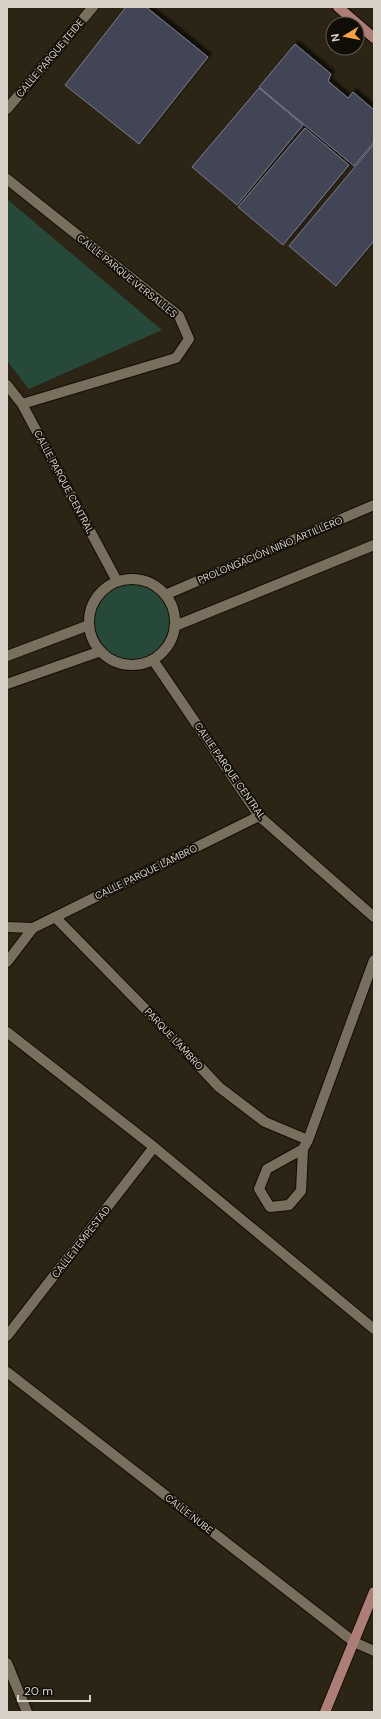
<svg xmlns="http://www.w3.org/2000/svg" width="381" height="1719" viewBox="0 0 381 1719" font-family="'DM Sans',sans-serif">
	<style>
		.green { fill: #26493a }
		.building { fill: #434455; stroke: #7b7c8e; filter: url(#shadow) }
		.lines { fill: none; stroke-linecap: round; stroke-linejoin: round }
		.minor-casing { stroke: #140d02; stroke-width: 12 }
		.major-casing { stroke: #140d02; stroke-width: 12 }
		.minor { stroke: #796f5e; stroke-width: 10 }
		.major { stroke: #ad7d77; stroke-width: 10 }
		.labels { text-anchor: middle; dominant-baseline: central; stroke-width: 3.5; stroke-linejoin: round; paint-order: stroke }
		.street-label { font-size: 10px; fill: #d7d1c8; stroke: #110e08 }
	</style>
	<defs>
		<filter id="shadow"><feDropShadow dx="3.5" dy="-3.5" stdDeviation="1" flood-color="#0009"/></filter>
	</defs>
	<rect width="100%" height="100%" fill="#2c2415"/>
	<path class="green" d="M7 199 162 330 29 389 7 361Z
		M89 622a43 43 0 1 1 86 0a43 43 0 1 1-86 0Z"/>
	<path class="building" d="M126 7H146L208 57 139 144 65 85Z
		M295 44 331 74 328 81 348 98 353 92 374 110V142L354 166 259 87Z
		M259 88 303 125 237 205 192 167Z
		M305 128 349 165 283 245 238 207Z
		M374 144V241L336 286 289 246Z"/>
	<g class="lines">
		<g class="minor-casing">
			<path id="minor" d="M7 109 93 7
				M7 179 179 316 189 339 176 358 22 404
				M7 385 22 404 117 581
				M89 622a43 43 0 1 1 86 0a43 43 0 1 1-86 0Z
				M165 595 374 505
				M175 626 374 545
				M7 656 89 625
				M153 660 259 816 374 917
				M7 684 101 651
				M55 917 159 1023 219 1087 265 1122 308 1140
				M7 927 33 928
				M7 962 33 928 259 816
				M7 1032 154 1147 374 1329
				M303 1149 301 1191 289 1205 270 1207 259 1189 267 1169 303 1149 308 1140 374 960
				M7 1336 154 1147
				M7 1372 354 1642 374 1651
				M7 1663 27 1712"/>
		</g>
		<g class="major-casing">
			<path id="major" d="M338 7 374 38
				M325 1712 374 1592"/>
		</g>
		<use href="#minor" class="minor"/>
		<use href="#major" class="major"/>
	</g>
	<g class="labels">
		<g class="street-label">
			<text transform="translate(50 58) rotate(-50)">CALLE PARQUE TEIDE</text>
			<text transform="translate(127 276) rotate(39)">CALLE PARQUE VERSALLES</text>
			<text transform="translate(64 482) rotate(62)">CALLE PARQUE CENTRAL</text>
			<text transform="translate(270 550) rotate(-23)">PROLONGACIÓN NIÑO ARTILLERO</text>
			<text transform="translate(230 771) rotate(55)">CALLE PARQUE CENTRAL</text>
			<text transform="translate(146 872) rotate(-26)">CALLE PARQUE LAMBRO</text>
			<text transform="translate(174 1039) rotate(47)">PARQUE LAMBRO</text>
			<text transform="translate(81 1242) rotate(-52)">CALLE TEMPESTAD</text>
			<text transform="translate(189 1514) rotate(38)">CALLE NUBE</text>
		</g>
	</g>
	<rect width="381" height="1719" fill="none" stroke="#d7d1c8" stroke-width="16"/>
	<g transform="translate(345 36) rotate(260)"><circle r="19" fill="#110e08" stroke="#605c55"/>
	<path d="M0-3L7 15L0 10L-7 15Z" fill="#f5a346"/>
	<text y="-6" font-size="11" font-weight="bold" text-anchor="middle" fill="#d7d1c8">N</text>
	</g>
	<path d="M18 1695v6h72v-6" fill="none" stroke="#d7d1c8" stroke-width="2"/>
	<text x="24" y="1695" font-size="12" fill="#d7d1c8" stroke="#110e08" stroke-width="3" paint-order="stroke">20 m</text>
</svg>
